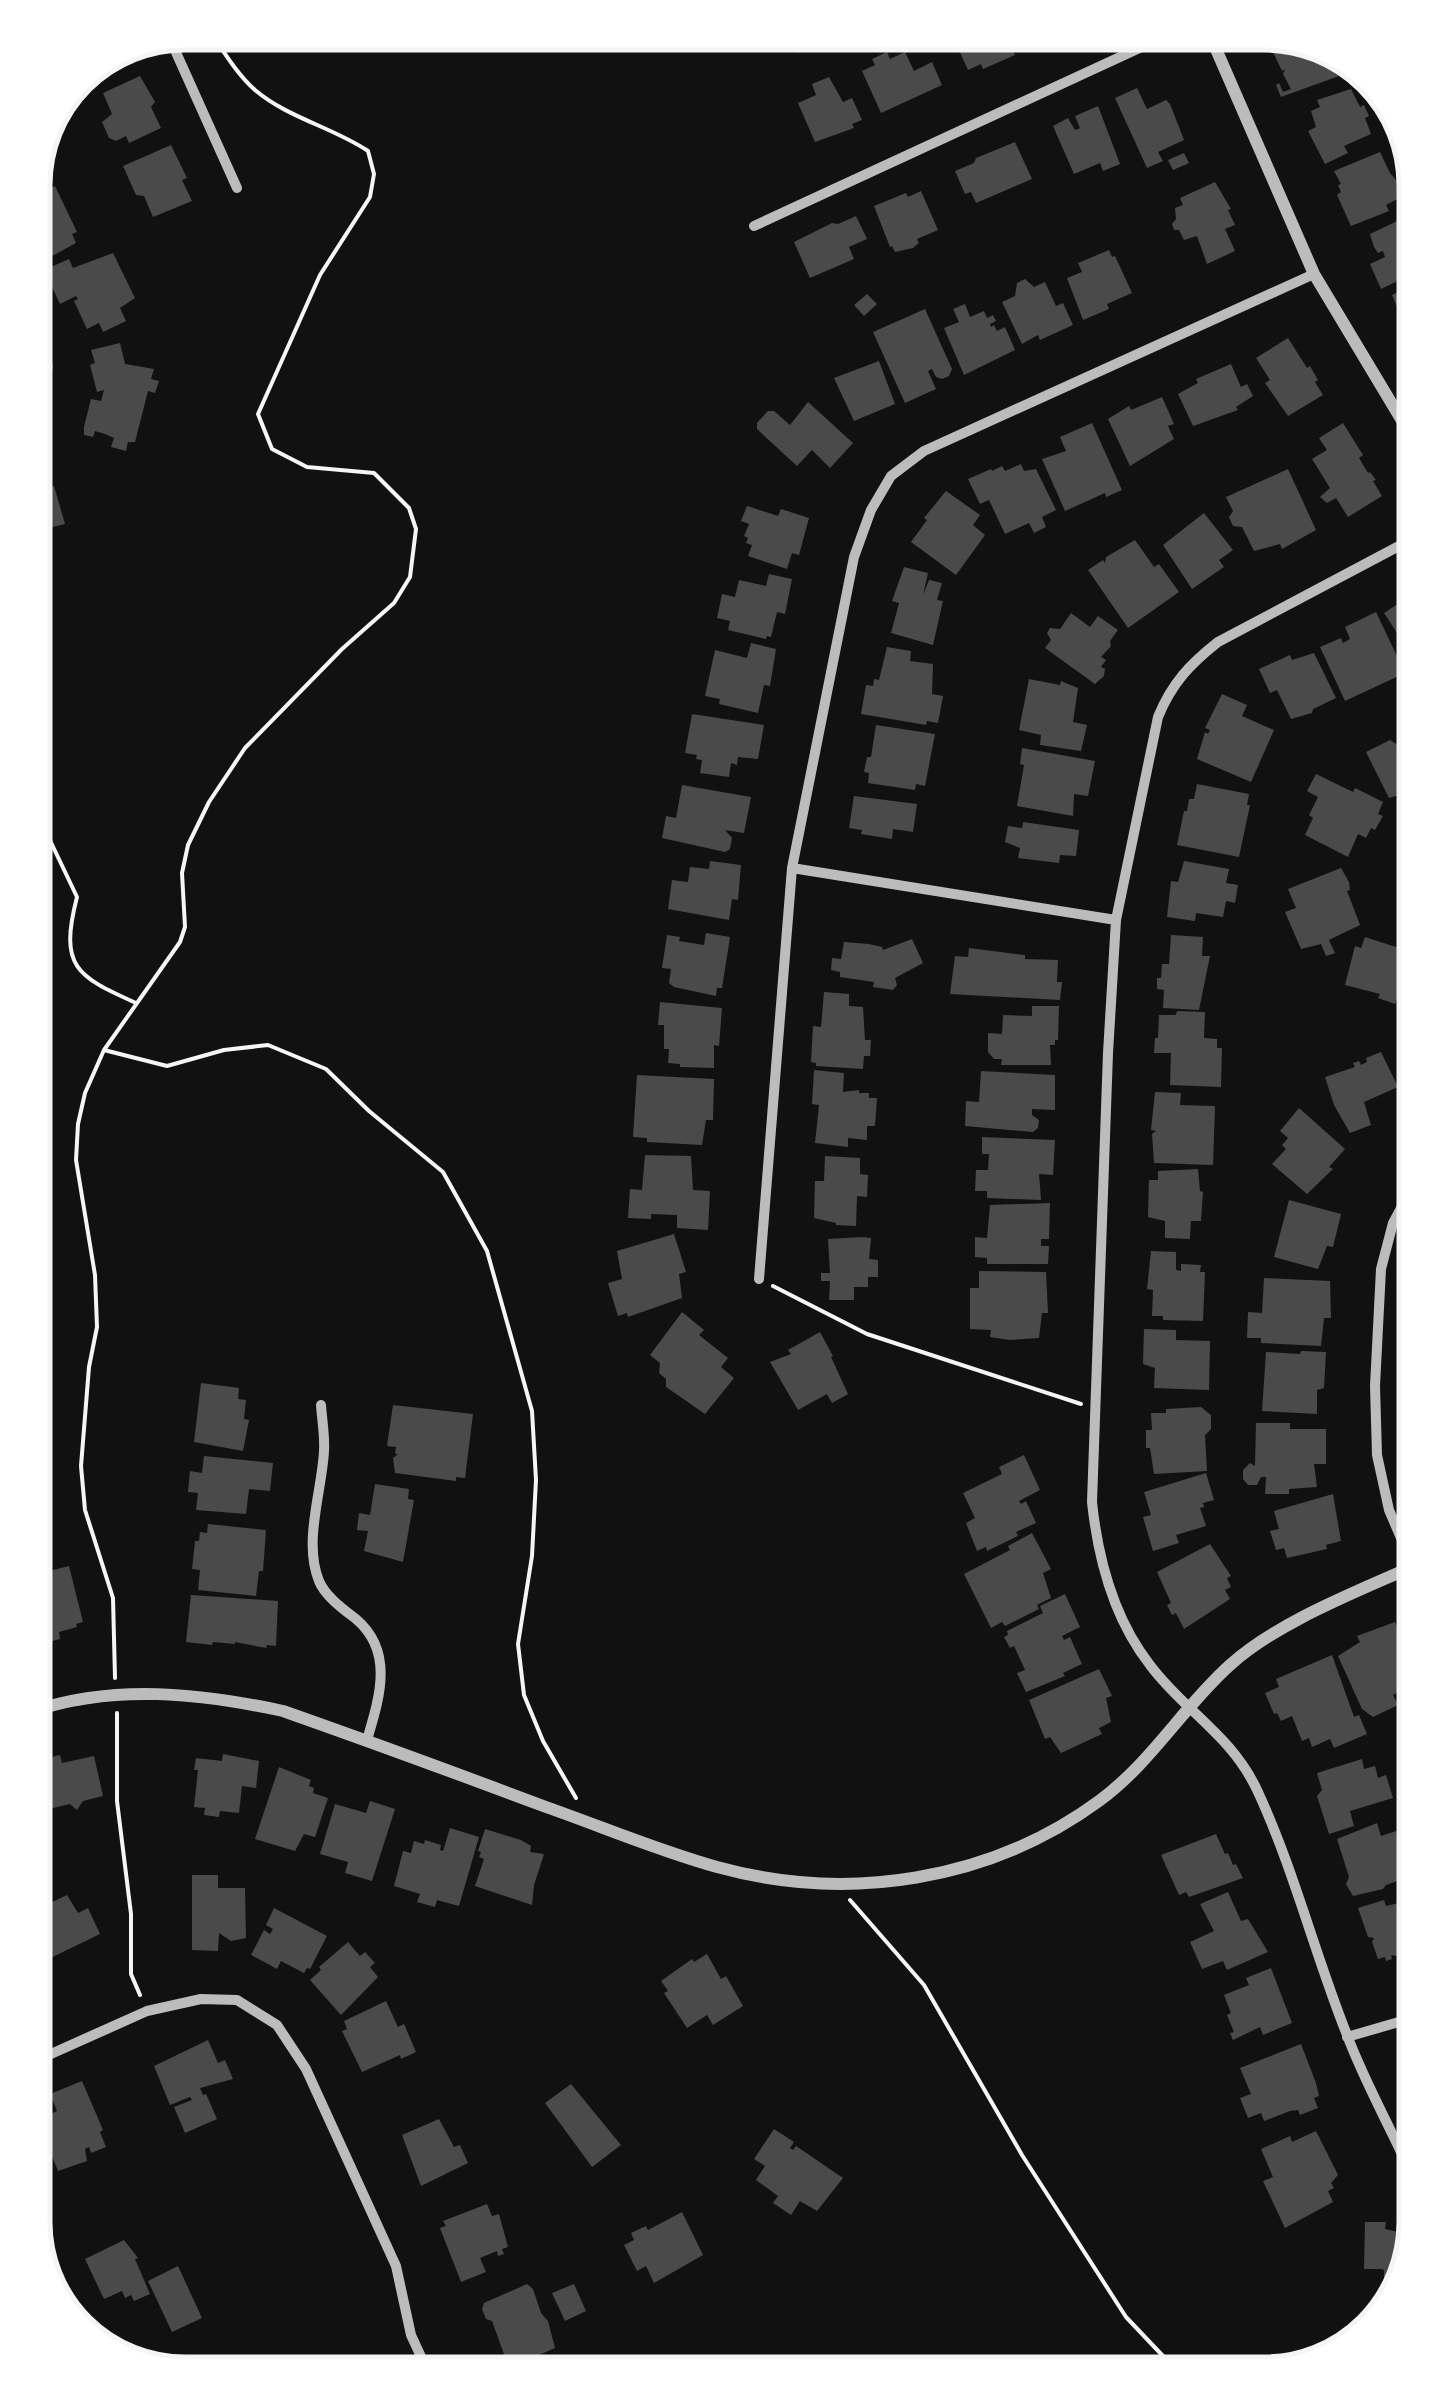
<svg xmlns="http://www.w3.org/2000/svg" width="1449" height="2407" viewBox="0 0 1449 2407" font-family="Raleway,sans-serif">
	<style>
		.building { fill: #4a4a4a }
		.lines { fill: none; stroke-linecap: round; stroke-linejoin: round }
		.path { stroke: #f5f5f5; stroke-width: 4 }
		.minor { stroke: #bcbcbc; stroke-width: 10 }
		.tertiary { stroke: #bcbcbc; stroke-width: 12 }
		.rim { fill: none; stroke: #f5f5f5; stroke-width: 5 }
	</style>
	<rect width="100%" height="100%" fill="#111"/>
	<path class="building" d="M798 33H855L812 51 810 47 798 53 791 36Z
		M951 33H1015L1020 45 1012 49 1015 55 983 69 981 64 968 70Z
		M1037 33H1065L1042 43Z
		M1279 34 1347 58 1353 71 1281 97 1276 85 1279 83 1283 92 1291 89 1283 74 1285 69 1282 71 1272 50 1277 48 1272 37Z
		M887 52 890 59 905 52 914 71 932 62 942 85 881 113 862 71 875 65 872 59Z
		M140 76 155 102 151 107 161 128 129 143 126 136 116 141 109 138 102 122 112 114 103 93Z
		M829 77 843 102 852 98 862 120 852 124 854 128 815 142 798 103 816 95 812 84Z
		M1137 88 1147 109 1166 100 1170 104 1184 140 1158 152 1163 161 1147 168 1115 98Z
		M1351 89 1360 107 1364 105 1369 116 1365 118 1371 134 1344 146 1348 153 1325 164 1308 131 1316 127 1311 111 1320 107 1317 100Z
		M1098 106 1120 164 1103 171 1100 163 1074 174 1053 126 1068 118 1075 130 1080 128 1075 116Z
		M1015 142 1032 179 976 203 971 192 965 194 955 171 974 163 976 158Z
		M171 145 187 178 182 180 192 201 153 217 144 196 136 195 123 166Z
		M1380 152 1390 173 1397 181 1401 179 1407 194 1386 205 1389 211 1351 226 1337 195 1341 192 1338 185 1341 184 1334 171Z
		M1184 153 1189 163 1173 170 1168 160Z
		M1215 182 1231 209 1228 210 1235 225 1225 229 1235 251 1207 264 1197 236 1184 240 1179 230H1174L1172 224 1176 219 1175 208 1183 205 1180 198Z
		M55 186 77 232 72 234 76 243 43 261 33 241V196Z
		M921 191 938 230 917 239 919 243 913 248 895 252 892 246 890 247 874 206 906 193 908 197Z
		M1416 212V272L1381 289 1370 264 1385 257 1383 251 1378 253 1374 247 1370 234Z
		M856 216 867 239 849 247 854 259 810 278 794 242 832 223 838 224Z
		M1109 250 1112 257 1115 256 1132 293 1107 304 1109 309 1083 320 1067 278 1082 272 1078 263Z
		M113 253 135 298 120 308 126 321 103 332 99 323 87 329 74 301 78 299 76 296 60 304 44 270 69 259 73 268Z
		M1025 279 1034 287 1045 282 1056 306 1063 303 1073 325 1040 340 1038 335 1022 344 1002 302 1015 296 1017 283Z
		M1416 284V323L1406 328 1392 295Z
		M867 294 877 304 864 316 854 305Z
		M965 304 970 317 984 311 987 318 993 315 996 321 990 324 991 327 994 325 997 331 1005 327 1015 350 964 375 944 328 959 322 953 309Z
		M925 309 952 369 949 376 942 379 936 377 932 369 928 371 936 389 905 403 873 332Z
		M1288 338 1307 368 1310 366 1318 380 1315 382 1323 395 1288 416 1265 383 1270 380 1256 358Z
		M120 343 125 364 154 369 151 379 159 381 155 393 148 391 135 442H128L126 451 111 447 114 438 105 434 95 431 93 437 84 435V427L91 399 101 401 104 390 97 392 90 365 95 363 91 350Z
		M879 361 895 404 854 421 834 378Z
		M1231 364 1241 387 1247 384 1253 396 1236 407 1238 410 1193 426 1178 394 1198 383 1196 379Z
		M1162 397 1174 424 1168 426 1174 439 1130 466 1108 419 1129 406 1131 410Z
		M808 402 853 443 830 468 812 450 797 466 757 429V423L768 411H774L790 425Z
		M1092 423 1122 490 1106 497 1105 493 1065 511 1042 459 1066 451 1060 437Z
		M1343 423 1363 455 1359 458 1368 473 1370 472 1376 480 1373 481 1382 496 1348 517 1336 498 1327 503 1320 497 1330 488 1312 459 1327 450 1319 438Z
		M1021 464 1024 471 1036 469 1056 510 1042 517 1046 527 1034 533 1029 523 1005 534 989 500 980 504 968 479 991 469 992 471 1002 466 1005 471Z
		M1288 469 1316 530 1282 549 1280 544 1254 551 1242 527 1233 526 1229 517 1233 511 1226 497Z
		M54 486 65 524 49 528 48 538 33 542V490Z
		M946 491 980 515 973 525 985 535 956 575 911 542 927 520 924 518Z
		M747 506 778 516 781 509 809 518 799 555 792 553 787 569 748 556 752 545 746 543 748 538 744 536 749 524 741 521Z
		M1204 513 1233 550 1219 560 1224 567 1192 589 1163 545Z
		M1135 540 1154 567 1159 564 1179 592 1128 628 1088 570 1103 560 1105 563 1106 557Z
		M904 567 928 573 923 595 929 580 942 583 937 600 943 601 933 645 891 633 899 603 892 601Z
		M769 574 792 579 785 614 777 612 771 637 767 636 766 639 728 630 730 621 717 618 722 594 735 597 739 580 766 586Z
		M1413 594 1416 595V653L1412 656 1384 613Z
		M1376 612 1405 673 1345 701 1320 647 1341 638 1343 643 1350 639 1345 627Z
		M1071 613 1090 627 1098 616 1118 630 1110 641 1111 646 1101 657 1106 660 1101 667 1105 669 1104 676 1095 684 1045 648 1051 640 1047 633 1050 628 1060 629Z
		M751 643 776 649 770 686 764 685 758 713 719 704 720 699 705 696 715 650 747 658Z
		M887 647 911 651 910 661 933 664 932 694 943 696 938 723 927 721 926 725 861 714 866 685 873 686 874 679 879 680Z
		M1314 653 1336 698 1313 709 1312 713 1291 719 1277 690 1270 693 1259 669 1290 655 1292 660Z
		M1029 679 1060 685 1061 681 1078 688 1073 722 1087 725 1081 751 1040 745 1041 735 1019 730Z
		M1222 694 1247 705 1242 716 1274 730 1251 782 1197 759 1205 732 1208 734 1210 730 1205 728Z
		M692 714 764 725 758 759 738 757 737 765 731 763 729 777 700 773 702 760 696 759 697 755 685 753Z
		M876 725 935 734 925 786 916 784 915 790 868 783 869 773 864 772 867 757H871Z
		M1416 731V790L1389 798 1366 752 1390 740 1398 745 1404 742 1402 738Z
		M1022 748 1095 761 1088 796 1074 794 1073 816 1017 806 1024 765 1020 764Z
		M1316 774 1353 792 1355 788 1383 802 1378 814 1383 816 1375 830 1371 828 1366 838 1358 834 1348 857 1305 835 1313 818 1309 815 1318 797 1307 791Z
		M1197 784 1249 794 1247 805H1250L1239 857 1177 845 1184 811H1187L1189 799H1194Z
		M682 785 751 797 744 833 725 830 732 838 730 849 725 852 662 838 666 816 676 818Z
		M854 796 917 804 913 832 893 829 892 839 861 834 862 830 849 828Z
		M1023 822 1079 830 1076 856 1060 855 1059 863 1018 858 1020 848 1005 842 1008 826 1022 828Z
		M710 861 741 865 738 900 732 899 729 920 668 909 672 880 688 882 690 867 709 869Z
		M1184 861 1229 869 1226 883 1238 885 1235 903 1226 901 1223 917 1196 913 1195 921 1167 917 1171 881 1178 882Z
		M1341 868 1349 882 1350 890 1347 891 1360 925 1329 940 1335 953 1326 956 1321 944 1301 949 1285 912 1296 908 1288 889Z
		M706 933 730 937 722 988H717L716 996 674 987 669 983 671 969 662 968 667 935 680 937 679 941 704 945Z
		M1171 935 1203 937 1202 956H1210L1199 1010 1163 1008 1164 990 1157 989V978H1161L1162 964H1169Z
		M1365 937 1399 948 1401 943 1416 948V1002L1397 1000 1395 1004 1378 998 1380 994 1345 985 1355 946 1361 948Z
		M912 939 923 963 895 978 897 985 893 990 873 987 874 982 840 977V972L831 970 832 958 841 959 844 942 869 944 882 947 883 950Z
		M969 948 1025 955V959L1058 960 1057 982H1062L1060 1000 950 994 955 956 968 957Z
		M824 992 849 994V1006L863 1007 865 1040H871L870 1056H864L863 1069 816 1066V1063L811 1062 813 1026 821 1027Z
		M660 1002 722 1008 719 1046 714 1045V1068L680 1067V1064L668 1063 669 1049H664V1025H658Z
		M1032 1006H1059L1058 1040H1055V1045H1050L1051 1065H1001L1002 1059H994L988 1052V1033L1002 1034 1003 1015 1032 1016Z
		M1177 1011 1205 1012 1204 1038 1217 1039V1048H1222L1221 1087 1170 1085 1171 1053H1154L1155 1038H1158L1159 1015H1176Z
		M1381 1052 1398 1087 1364 1102 1371 1125 1350 1133 1334 1105 1325 1077 1355 1067 1353 1063 1359 1061 1361 1065 1367 1062 1366 1058Z
		M814 1070 844 1073 843 1092 859 1090V1093H869V1098H877L875 1126H867V1140L848 1138V1147L815 1143 819 1105 812 1104Z
		M981 1071 1055 1075V1110L1032 1109V1115L1039 1120 1038 1128 1033 1132 965 1126 966 1101 979 1102Z
		M637 1075 714 1079 713 1120H706L702 1145 647 1142V1138L633 1137Z
		M1155 1092 1181 1093 1180 1105 1215 1106 1213 1165 1154 1163 1152 1134 1156 1131 1151 1130Z
		M1299 1108 1345 1149 1329 1167 1333 1169 1307 1194 1272 1164 1286 1149 1282 1145 1288 1138 1280 1131Z
		M982 1137 1055 1140 1053 1175 1039 1174 1041 1200 987 1198V1191H975L976 1170H988L989 1154H982Z
		M645 1155 691 1156 693 1190 710 1191 708 1230 677 1228V1215L651 1214V1219L628 1218 630 1189 642 1190Z
		M825 1156 860 1158V1174L868 1175 867 1197 857 1196 856 1226 836 1225V1223L814 1218 815 1181H824Z
		M1198 1169 1200 1191 1203 1192 1201 1221H1191L1190 1239 1165 1238V1221L1148 1217 1149 1180H1158V1171Z
		M1289 1200 1341 1214 1333 1247 1327 1246 1318 1269 1274 1257Z
		M1050 1203 1049 1239H1041V1246H1049L1048 1264H987V1258L975 1257V1237L987 1238 990 1205Z
		M674 1234 686 1272 679 1274 682 1298 628 1317 627 1313 618 1316 608 1283 622 1279 617 1251Z
		M862 1237 871 1238 869 1259 878 1260V1277H868V1287H854V1300H829L830 1281H821V1273H830L828 1239Z
		M1151 1251 1176 1252V1270L1181 1271V1264L1201 1265 1200 1272H1205L1203 1321 1163 1320V1316H1152L1153 1290 1147 1289Z
		M979 1271 1046 1272 1048 1313H1042L1039 1338 1010 1340 990 1337 991 1330 970 1329V1288H979Z
		M1264 1278 1330 1281 1331 1318H1324L1321 1346 1261 1343V1338H1247L1248 1312 1262 1313Z
		M682 1312 704 1330 699 1335 728 1358 721 1367 734 1378 705 1414 666 1387V1379L659 1373 660 1363 650 1355Z
		M1144 1329 1176 1330V1340L1210 1341 1209 1390 1154 1388 1155 1368 1143 1364Z
		M820 1332 833 1356 831 1357 848 1394 832 1403 827 1394 798 1410 770 1362 791 1354 788 1350Z
		M1301 1351 1326 1352 1324 1388 1317 1390V1414L1262 1411 1266 1352 1300 1354Z
		M33 1367H38L36 1417H33Z
		M201 1383 239 1388 238 1399 246 1400 244 1419 249 1420 243 1451 194 1442Z
		M393 1405 473 1414 465 1478 456 1477V1481L395 1473 393 1458 398 1454H395L396 1447 387 1446Z
		M1201 1407 1211 1415V1429L1205 1435 1207 1471 1154 1474 1150 1448H1146V1430H1152L1151 1413H1166V1409Z
		M1256 1423H1290V1429H1326V1464H1314L1317 1487 1289 1489V1494H1265L1266 1477H1261L1257 1485H1248L1243 1479V1470L1250 1463 1255 1466Z
		M1024 1455 1040 1490 1019 1501 1021 1504 1026 1501 1036 1523 1016 1532 1018 1536 987 1551 986 1547 977 1551 966 1523 975 1518 963 1493 1002 1474 999 1467Z
		M204 1456 273 1463 270 1491 249 1489 246 1514 196 1510 198 1493 188 1492 190 1471 202 1473Z
		M1206 1473 1214 1500 1203 1503 1204 1507 1200 1508 1206 1526 1176 1535 1179 1543 1153 1551 1143 1517 1151 1515 1144 1492Z
		M375 1484 409 1489 408 1499 414 1500 403 1562 364 1551 368 1531 357 1530 359 1513 370 1515Z
		M1333 1494 1341 1541 1326 1545 1327 1549 1287 1558 1284 1548 1276 1550 1270 1531 1279 1529 1274 1511Z
		M208 1524 266 1530 263 1571H259L256 1596 198 1590 200 1570 192 1569 195 1541H199L200 1532 207 1533Z
		M1032 1533 1051 1569 1043 1573 1051 1598 1037 1605 1039 1609 1005 1626 1002 1622 991 1628 964 1574 1010 1550 1008 1546Z
		M1210 1544 1231 1576 1227 1578 1231 1587 1225 1590 1230 1599 1184 1629 1176 1613 1172 1615 1167 1605 1171 1603 1157 1572Z
		M69 1566 83 1622 76 1624 77 1627 59 1632 60 1639 33 1646V1575Z
		M1065 1594 1080 1627 1062 1636 1064 1640 1070 1637 1082 1664 1063 1673 1065 1676 1026 1692 1017 1673 1025 1670 1014 1646 1010 1648 1004 1637 1008 1635 1007 1631 1043 1613 1040 1606Z
		M191 1595 278 1601 276 1646 267 1645 266 1648 235 1642V1644L213 1642 212 1645 186 1642Z
		M1395 1622 1416 1669V1682L1393 1695 1398 1705 1373 1717 1362 1709 1338 1656 1360 1642 1357 1636Z
		M1332 1655 1354 1717 1359 1715 1367 1734 1334 1748 1330 1739 1312 1747 1309 1738 1302 1741 1292 1716 1281 1721 1277 1713 1274 1714 1265 1693 1279 1687 1276 1679Z
		M1099 1669 1112 1696 1106 1698 1111 1722 1099 1728 1102 1734 1061 1753 1050 1737 1045 1739 1029 1700Z
		M223 1754 259 1761 256 1788 242 1786 239 1813 220 1811 219 1817 204 1815 205 1808 194 1807 198 1770H194L196 1758 222 1761Z
		M60 1755 62 1763 94 1756 103 1796 83 1801 77 1810 70 1804 49 1809 35 1761Z
		M1362 1759 1364 1769 1375 1766 1378 1778 1386 1775 1393 1798 1350 1811 1354 1826 1329 1834 1317 1796 1322 1790 1317 1773Z
		M279 1767 311 1780 309 1786 314 1788 313 1793 328 1798 315 1837 304 1834 295 1851 255 1839Z
		M370 1801 395 1809 372 1881 345 1873 348 1862 320 1854 335 1804 366 1813Z
		M1377 1823 1381 1836 1396 1831 1402 1850 1408 1847 1414 1875 1386 1885 1383 1889 1353 1896 1346 1884 1349 1877 1337 1839Z
		M450 1828 479 1837 459 1906 437 1900 435 1907 417 1902 420 1894 394 1886 403 1851 411 1853 414 1841 424 1844 425 1840 441 1845 440 1850 443 1851Z
		M485 1829 521 1840 531 1846 530 1852 544 1854 534 1885 532 1905 475 1886 484 1859 479 1857 481 1852 478 1851Z
		M1216 1834 1225 1854 1228 1853 1233 1865 1236 1864 1243 1878 1189 1897 1186 1892 1179 1895 1161 1855Z
		M192 1875H218V1888H245L246 1938 231 1941 219 1933 218 1951 192 1950Z
		M1228 1892 1241 1921 1248 1919 1268 1952 1227 1970 1223 1961 1202 1969 1190 1942 1214 1931 1200 1904Z
		M67 1895 78 1913 88 1908 100 1934 34 1966 33 1911Z
		M1416 1899V1947L1396 1956 1391 1955 1392 1959 1386 1961 1385 1957 1378 1959 1372 1942 1374 1938 1368 1937 1358 1908 1384 1900 1386 1906Z
		M274 1908 327 1936 310 1969 307 1968 304 1973 281 1961 277 1969 251 1955 264 1930 270 1934 273 1929 266 1925Z
		M348 1942 360 1956 365 1952 375 1963 370 1967 378 1977 341 2015 310 1980 321 1970 319 1967Z
		M707 1954 721 1979 726 1976 743 2006 713 2025 707 2015 687 2028 664 1993 668 1991 661 1981 692 1959 694 1962Z
		M1271 1968 1292 2023 1263 2035 1260 2027 1233 2040 1230 2033 1234 2032 1227 2015 1231 2013 1224 1995 1249 1985 1246 1978Z
		M386 2001 398 2027 404 2024 416 2052 401 2059 400 2055 362 2072 342 2031 347 2029 344 2021Z
		M208 2040 218 2063 225 2060 233 2079 200 2088 203 2095 206 2094 217 2119 185 2133 174 2107 192 2100 190 2097 170 2105 154 2066Z
		M1301 2044 1316 2083 1319 2096 1314 2098 1318 2108 1300 2115 1298 2110 1290 2111 1264 2121 1261 2113 1248 2118 1240 2098 1251 2094 1240 2068Z
		M82 2081 103 2130 100 2132 106 2147 91 2153 89 2147 85 2149 87 2161 58 2171 37 2120 57 2111 50 2094Z
		M571 2084 621 2145 592 2167 545 2103Z
		M439 2119 454 2147 460 2145 468 2163 421 2186 402 2135Z
		M774 2129 794 2142 790 2148 793 2150 796 2146 843 2178 817 2211 800 2201 791 2215 773 2203 778 2196 756 2180 765 2166 754 2159Z
		M1316 2131 1338 2175 1331 2183 1334 2188 1328 2191 1333 2202 1285 2228 1263 2181 1273 2177 1261 2149 1290 2136 1292 2142Z
		M487 2204 492 2216 499 2214 508 2247 502 2249 504 2254 498 2256 497 2251 480 2258 486 2272 461 2282 440 2228 446 2226 443 2221Z
		M682 2212 703 2255 654 2283 646 2266 637 2271 624 2245 634 2240 631 2233 646 2226 648 2230Z
		M1402 2220 1416 2223 1403 2268H1399V2278L1384 2277V2270L1381 2269H1364L1365 2222H1386L1385 2229 1402 2233Z
		M124 2240 138 2258 135 2259 150 2294 134 2301 131 2295 125 2298 122 2291 104 2299 85 2259Z
		M178 2266 202 2318 172 2332 148 2281Z
		M527 2284 533 2289 541 2313 548 2321 555 2348 509 2368 492 2321 486 2319 482 2309 484 2303Z
		M574 2284 586 2311 565 2321 552 2293Z"/>
	<g class="lines">
		<path class="path" d="M33 814 46 832 77 897C59 967 76 976 136 1003
			M104 1050 167 1066 224 1050 268 1045 326 1069 369 1111 443 1172 487 1251 532 1411 536 1480 532 1556 518 1644 524 1695 543 1741 576 1798
			M773 1286 867 1334 1081 1404
			M115 1678 113 1598 85 1510 81 1466 89 1367 97 1327 95 1275 76 1160 78 1124 85 1093 104 1050 180 942 185 927 182 873 188 845 209 802 245 748 342 649 394 603 410 577 416 529 409 508 374 473 307 467 272 449 258 414 320 275 370 197 374 174 368 151C332 127 288 118 255 90 237 74 224 52 211 33
			M117 1713V1801L131 1914V1974L140 1995
			M850 1900 924 1985 1022 2155 1126 2317 1180 2374"/>
		<path class="minor" d="M170 39 237 188
			M754 226 1172 33
			M33 403C56 370 48 357 33 323
			M792 868 1116 920
			M1409 1193 1393 1223 1381 1269 1375 1386 1377 1455 1389 1510 1413 1566
			M759 1279 792 868 854 557 871 510 891 476 924 451 1314 274
			M321 1405C322 1420 325 1436 324 1451 322 1491 303 1542 319 1581 325 1596 343 1609 356 1619 395 1652 379 1699 367 1740
			M1347 2037 1416 2017
			M33 2062 147 2011 201 1999 237 2000 277 2025 306 2069 396 2266 411 2335 429 2374
			M1401 2152C1383 2114 1362 2075 1347 2035 1315 1955 1294 1870 1258 1792 1232 1735 1184 1711 1150 1665 1114 1619 1098 1559 1092 1502L1108 1053 1116 920 1158 717C1172 683 1190 664 1218 642L1416 537"/>
		<path class="tertiary" d="M1209 33 1314 274 1416 444
			M33 1711C115 1684 199 1693 283 1711 371 1742 458 1774 546 1807 603 1827 659 1851 717 1867 848 1903 990 1881 1099 1801 1151 1763 1183 1707 1230 1665 1279 1621 1357 1592 1416 1565"/>
	</g>
	<path d="M0 0H1449V2407H0ZM185 50H1264A135 135 0 0 1 1399 185V2222A135 135 0 0 1 1264 2357H185A135 135 0 0 1 50 2222V185A135 135 0 0 1 185 50Z" fill="#fff" fill-rule="evenodd"/>
	<path class="rim" d="M185 50H1264A135 135 0 0 1 1399 185V2222A135 135 0 0 1 1264 2357H185A135 135 0 0 1 50 2222V185A135 135 0 0 1 185 50Z"/>
</svg>
